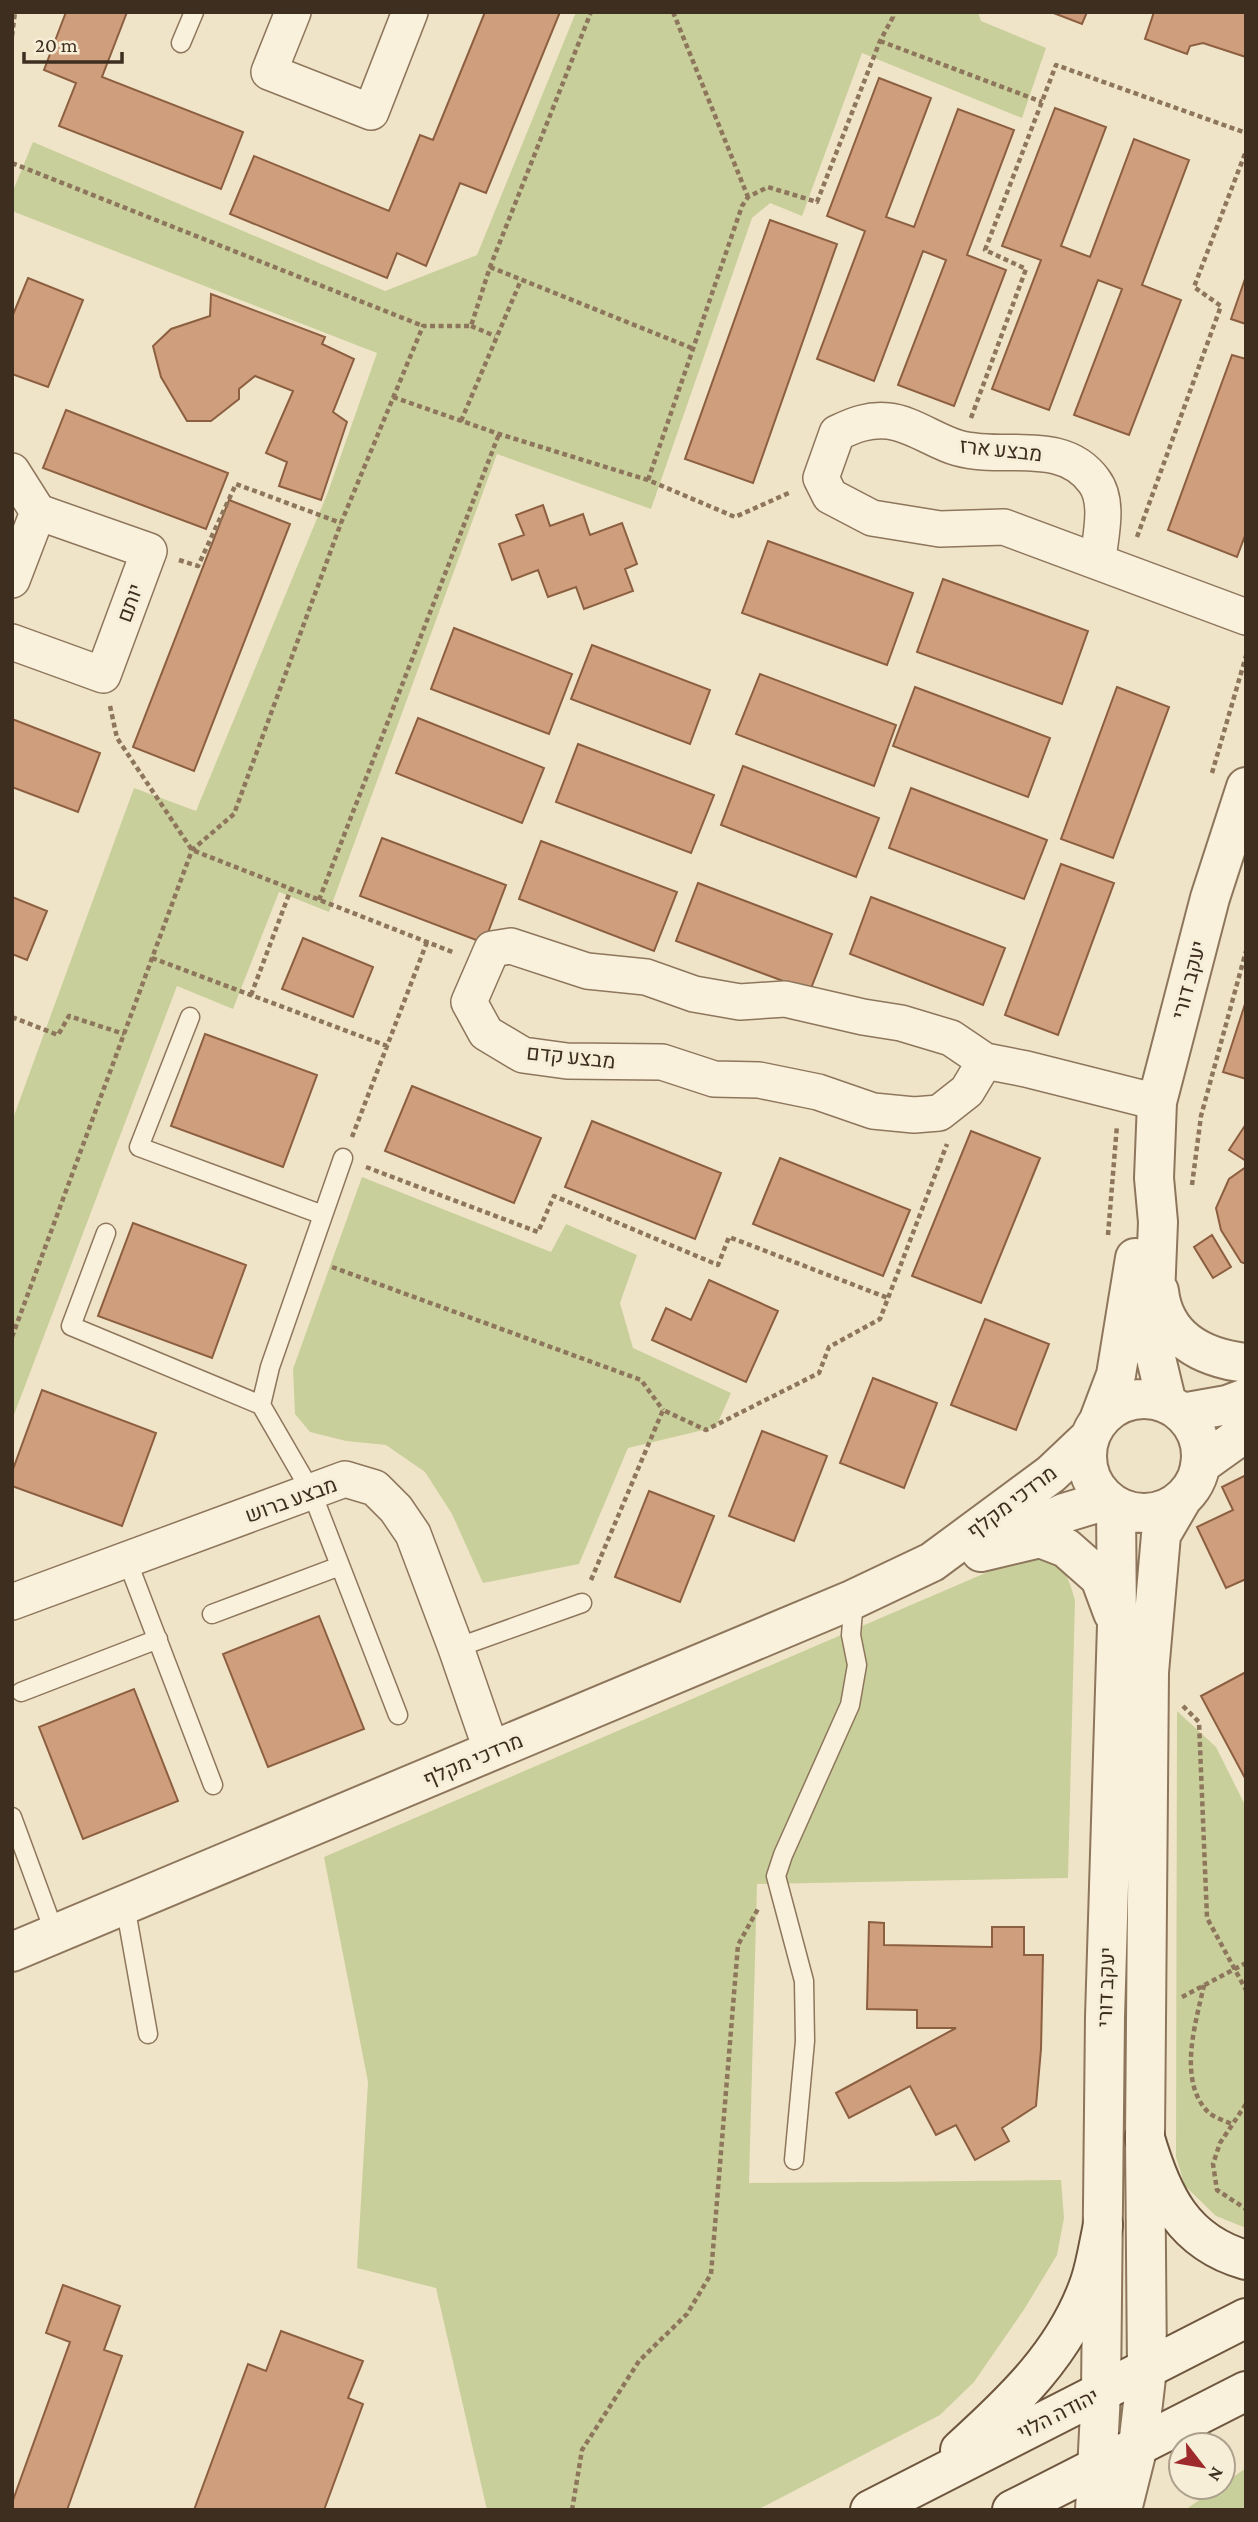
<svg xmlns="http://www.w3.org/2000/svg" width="1258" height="2522" viewBox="0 0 1258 2522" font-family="'Crimson Pro',Heebo,serif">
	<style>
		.green { fill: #c9cf9b }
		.building { fill: #cf9f7d; stroke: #8d5f41; stroke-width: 2 }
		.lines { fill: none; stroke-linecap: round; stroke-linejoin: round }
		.service-casing { stroke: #8d765c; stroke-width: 21 }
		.minor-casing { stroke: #8d765c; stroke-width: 38 }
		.tertiary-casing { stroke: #8d765c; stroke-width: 42 }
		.secondary-casing { stroke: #6f573f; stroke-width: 42 }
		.path { stroke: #8d765c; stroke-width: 4.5; stroke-dasharray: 5 3.5; stroke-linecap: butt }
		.service { stroke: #faf1dc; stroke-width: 18 }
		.minor { stroke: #faf1dc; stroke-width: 35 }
		.tertiary { stroke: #faf1dc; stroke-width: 38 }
		.secondary { stroke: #faf1dc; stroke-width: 38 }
		.labels { text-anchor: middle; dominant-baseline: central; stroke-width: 6; stroke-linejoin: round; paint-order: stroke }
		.street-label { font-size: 21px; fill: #3d2e20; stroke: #f7eed8 }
	</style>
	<rect width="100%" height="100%" fill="#f0e4c8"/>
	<path class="green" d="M576 12H978L981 21 1046 48 1022 118 862 53 802 216 770 203 752 218 651 509 497 454 329 912 279 892 233 1009 177 986 12 1420V1121L134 788 196 811 328 492 377 353 12 211V193L33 142 385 291 477 255Z
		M362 1177 551 1252 566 1224 637 1255 620 1303 633 1348 731 1393 716 1427 628 1448 579 1564 483 1583 452 1514 425 1472 386 1445 346 1441 310 1432 295 1414 293 1369Z
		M1032 1553C1063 1563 1066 1569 1075 1600L1068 1878 757 1884 749 2183 1061 2180 1064 2218 1057 2255 1025 2308 974 2382 940 2415 757 2510H487L436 2288 357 2268 368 2082 324 1857Z
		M1177 1711 1216 1747 1246 1807V2228L1216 2216 1185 2186 1176 2157Z
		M1246 2468V2510H1185L1218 2487H1223V2484Z"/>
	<path class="building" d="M66 12H127L102 77 243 132 221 189 59 126 76 83 44 70Z
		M485 12H560L486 193 460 183 426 266 397 253 387 278 230 214 254 156 389 211 420 135 433 140Z
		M1051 12H1087L1082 24Z
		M1154 12H1246V57L1203 43 1190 46 1187 54 1145 39Z
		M879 78 931 98 886 217 914 227 958 109 1014 130 967 255 1006 270 954 406 898 385 946 260 923 251 874 381 817 359 865 231 827 216Z
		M1055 108 1106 127 1061 246 1090 257 1134 139 1189 160 1142 285 1181 300 1129 435 1074 415 1122 289 1098 280 1049 410 992 389 1041 260 1002 246Z
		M770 220 837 244 753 483 685 459Z
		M1246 276V324L1231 319Z
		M28 278 83 300 48 387 12 374V317Z
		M211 294 325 337 322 344 354 359 333 412 347 422 321 500 279 486 287 462 266 453 293 391 255 376 239 389V399L211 421H187L161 377 153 346 171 329 210 316Z
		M1232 355 1246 359V533L1237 557 1168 530Z
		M66 410 228 473 206 529 43 468Z
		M229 500 290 524 194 771 133 747Z
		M543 505 550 526 583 514 590 535 622 523 637 564 625 569 633 591 584 609 576 587 548 597 538 570 512 580 499 544 524 535 516 515Z
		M768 541 913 593 887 665 742 613Z
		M943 579 1088 631 1062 704 917 652Z
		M454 628 572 674 549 734 431 689Z
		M592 645 710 690 690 744 571 699Z
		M760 674 896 725 874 786 736 734Z
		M915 687 1050 738 1028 797 893 746Z
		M1117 687 1169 707 1113 858 1061 839Z
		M418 718 544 768 522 823 396 773Z
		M12 719 100 753 78 812 12 787Z
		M578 744 714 795 691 853 556 802Z
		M743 766 879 818 856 877 721 825Z
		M911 788 1047 840 1024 899 889 848Z
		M382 838 506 885 484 943 360 896Z
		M541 841 677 892 654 951 519 899Z
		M1061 864 1114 883 1058 1035 1005 1015Z
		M698 883 832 934 810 991 676 941Z
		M12 897 47 911 27 960 12 954Z
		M871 897 1005 948 983 1005 850 954Z
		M303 938 373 967 353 1017 282 989Z
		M1246 1001V1079L1223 1072Z
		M205 1034 317 1075 283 1167 171 1126Z
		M412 1086 541 1138 514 1203 385 1151Z
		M592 1121 721 1173 695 1239 565 1187Z
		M1246 1124V1161L1229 1150Z
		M971 1131 1040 1158 981 1303 912 1276Z
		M780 1158 910 1210 883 1276 753 1224Z
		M1246 1167V1264L1241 1262 1221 1230 1216 1208 1229 1179Z
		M133 1223 246 1265 212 1358 98 1316Z
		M1212 1235 1231 1267 1213 1278 1194 1247Z
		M709 1280 778 1311 746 1382 652 1340 666 1308 691 1320Z
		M985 1319 1049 1344 1016 1430 951 1405Z
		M873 1378 937 1403 904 1488 840 1463Z
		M42 1390 156 1433 122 1526 12 1486V1472Z
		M762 1431 827 1456 794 1541 729 1516Z
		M1246 1475V1579L1226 1588 1197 1527 1233 1510 1222 1487Z
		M649 1491 714 1516 680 1602 615 1577Z
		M319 1616 364 1729 268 1767 223 1654Z
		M1246 1672V1780L1201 1696Z
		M134 1689 178 1801 83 1839 39 1727Z
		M869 1922 884 1923V1945L992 1947V1927H1024V1955H1043L1041 2049 1036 2106 1002 2128 1009 2141 975 2160 956 2125 936 2135 910 2086 849 2118 836 2093 956 2028H917V2010L867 2009Z
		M63 2285 120 2306 104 2350 122 2356 67 2510H12V2503L70 2342 46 2333Z
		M281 2331 363 2361 348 2398 363 2404 324 2510H194L248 2364 266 2371Z"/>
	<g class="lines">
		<g class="service-casing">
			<path id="service" d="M181 43 194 12
				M190 1017 139 1147 323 1215
				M343 1158 270 1367 261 1405 312 1493 398 1715
				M106 1233 71 1326 261 1405
				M127 1560 213 1785
				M212 1614 340 1566
				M456 1648 582 1603
				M21 1692 158 1639
				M12 1817 55 1934
				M125 1905 148 2034
				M794 2160 805 2041 804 1981 776 1876 783 1855 850 1705 857 1665 851 1635 854 1599"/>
		</g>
		<g class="minor-casing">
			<path id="minor" d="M293 12 269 72 371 112 410 12
				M12 471 38 512
				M1098 560C1100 537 1110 502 1094 481 1062 437 1004 461 958 448 936 442 911 423 888 421 869 419 854 425 837 433L821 478 830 496 872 518 940 529 1004 527 1246 617
				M12 580 38 512 149 551 103 675 12 642
				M511 946 587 971 646 977 694 994 740 1002 785 999 863 1017 901 1023 951 1038 985 1061 967 1091 939 1113 914 1115 873 1111 818 1092 759 1080 714 1079 662 1062 567 1061 523 1055 486 1033 469 1002 492 949Z
				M985 1061 1026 1069 1157 1102
				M12 1602 345 1479 375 1488 396 1509 413 1534 456 1648 492 1752"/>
		</g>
		<g class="tertiary-casing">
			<path id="tertiary" d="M1159 1291C1164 1338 1203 1358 1246 1363
				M1087 1456a57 57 0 1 1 114 0a57 57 0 1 1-114 0Z
				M1167 1404 1155 1354 1154 1321 1158 1222 1154 1178 1157 1102 1210 898 1246 787
				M1182 1413 1227 1405 1246 1398
				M1099 1420 1116 1375 1135 1258
				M1200 1465 1246 1432
				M1011 1538 1064 1513 1107 1500
				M981 1552 1040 1538 1066 1548 1100 1578 1113 1613
				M12 1952 854 1599 932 1562 1051 1474 1089 1438
				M1095 2510 1101 2392 1105 2017 1117 1625 1116 1506
				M1122 2510 1138 2446 1147 2369 1145 2138 1149 1672 1161 1535 1182 1499"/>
		</g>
		<g class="secondary-casing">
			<path id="secondary" d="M1145 2138C1162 2196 1183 2242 1246 2260
				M960 2450C1013 2402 1066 2352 1090 2282 1096 2264 1099 2243 1103 2225
				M870 2510 1246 2318
				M1012 2510 1246 2391"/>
		</g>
		<path class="path" d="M673 12 748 197
			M12 36 15 12
			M880 41 1042 102
			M12 163 423 326
			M490 267 694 349
			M471 326 495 336
			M393 397 499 434 648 480 735 517 791 492
			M971 418 1026 269 985 250 1056 65 1246 133
			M461 421 521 280
			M648 480 742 206 748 197 768 187 817 202 880 41 893 17 892 12
			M1137 537 1221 306 1194 287 1246 151
			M179 560 198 566 236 484 341 523
			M110 706 117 738 192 850 455 953
			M1212 773 1246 656
			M319 900 499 434
			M152 958 387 1046
			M251 995 291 889
			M12 1017 58 1035 69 1016 124 1034
			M352 1137 427 942
			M366 1167 538 1232 554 1196 718 1265 729 1237 888 1298
			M1192 1185 1201 1116 1246 951
			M1108 1235 1117 1125
			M332 1267 641 1380 663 1410
			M12 1337 192 850 234 814 341 523 423 326H471L490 267 591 12
			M591 1580 663 1410 706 1430 819 1373 829 1347 880 1319 947 1144
			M1183 1706 1199 1722 1207 1918 1246 1990
			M1204 1985C1196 2022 1177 2080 1208 2112 1213 2117 1225 2121 1232 2124
			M1182 1997 1246 1963
			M1246 2104 1220 2143 1213 2164 1217 2190 1246 2209
			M572 2510 582 2450 639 2361 687 2314 711 2274 738 1945 759 1907"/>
		<use href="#service" class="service"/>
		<use href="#minor" class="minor"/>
		<use href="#tertiary" class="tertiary"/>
		<use href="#secondary" class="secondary"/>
	</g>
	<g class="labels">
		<g class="street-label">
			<text transform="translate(1001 450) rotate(6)">מבצע ארז</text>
			<text transform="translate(130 603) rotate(-70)">יותם</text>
			<text transform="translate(1189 980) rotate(-75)">יעקב דורי</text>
			<text transform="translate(571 1057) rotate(6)">מבצע קדם</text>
			<text transform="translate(291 1500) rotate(-20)">מבצע ברוש</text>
			<text transform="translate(1012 1502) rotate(-37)">מרדכי מקלף</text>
			<text transform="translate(473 1760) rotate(-23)">מרדכי מקלף</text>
			<text transform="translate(1106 1987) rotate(-88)">יעקב דורי</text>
			<text transform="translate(1058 2414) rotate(-27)">יהודה הלוי</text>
		</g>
	</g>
	<rect width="1258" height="2522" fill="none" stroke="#3d2e20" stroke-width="28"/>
	<g transform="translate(1202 2466) rotate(121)"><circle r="33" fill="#f7eed8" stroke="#ada18e" stroke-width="2"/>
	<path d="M0-5L12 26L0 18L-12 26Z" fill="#9e2a2b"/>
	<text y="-10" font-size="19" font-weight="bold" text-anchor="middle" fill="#3d2e20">N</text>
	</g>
	<path d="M24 52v10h98v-10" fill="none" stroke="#3d2e20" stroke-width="3.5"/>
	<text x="35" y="52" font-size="21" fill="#3d2e20" stroke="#f7eed8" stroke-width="5" paint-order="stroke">20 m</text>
</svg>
